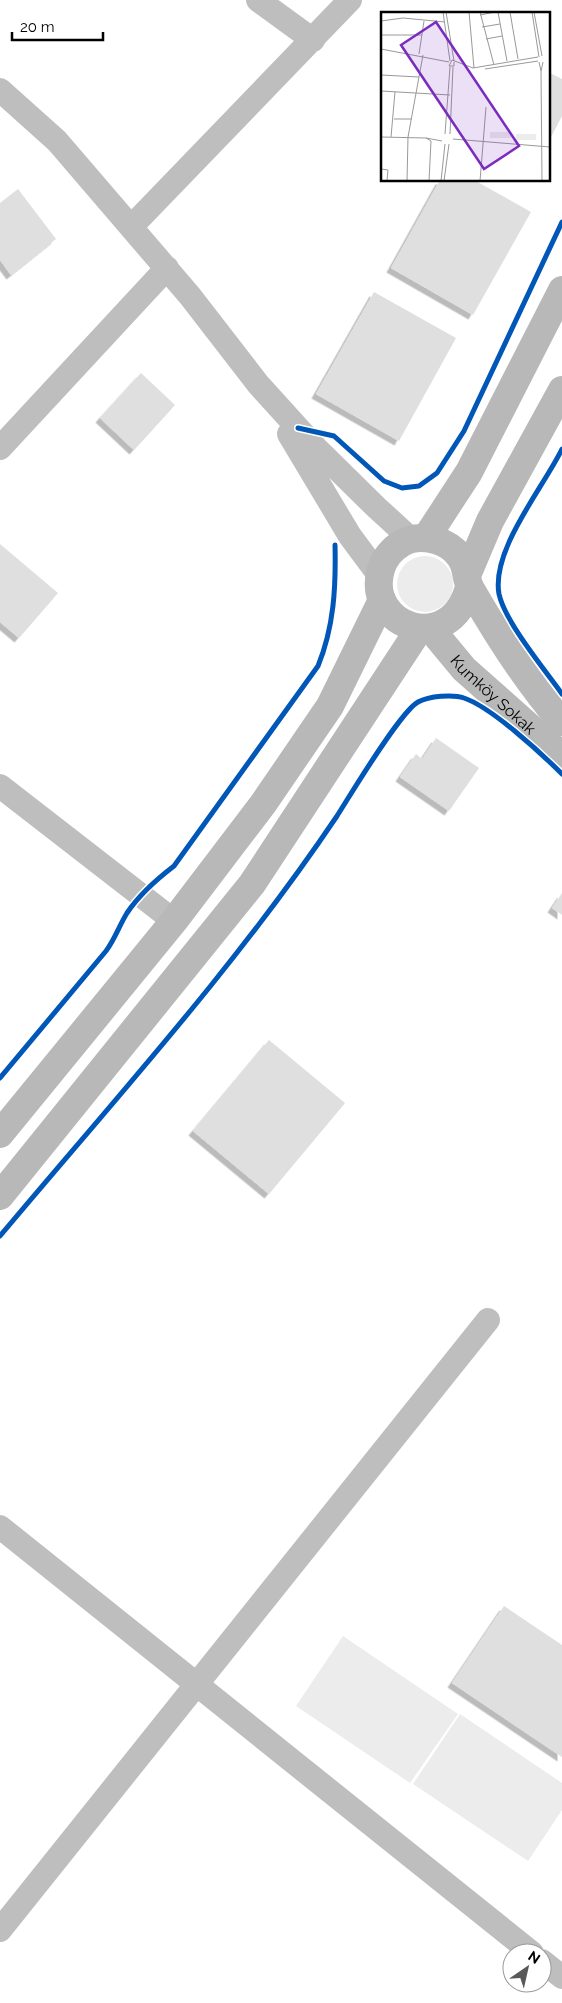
<svg xmlns="http://www.w3.org/2000/svg" width="562" height="2003" viewBox="0 0 562 2003" font-family="Raleway,sans-serif">
	<style>
		.green { fill: #ececec }
		.building { fill: #dfdfdf; filter: url(#shadow) }
		.lines { fill: none; stroke-linecap: round; stroke-linejoin: round }
		.minor { stroke: #bebebe; stroke-width: 24 }
		.secondary { stroke: #b8b8b8; stroke-width: 28 }
		.cycleway-casing { stroke: #fff; stroke-width: 8 }
		.cycleway { stroke: #0057b8; stroke-width: 5 }
		.labels { text-anchor: middle; dominant-baseline: central; stroke-width: 4; stroke-linejoin: round; paint-order: stroke }
		.street-label { font-size: 16px; fill: #000; stroke: #fff }
		.inset-road { fill: none; stroke: #999; stroke-width: 1 }
		.view { fill: #7b2cbf; fill-opacity: 0.15; stroke: #7b2cbf; stroke-width: 2.5 }
		.inset-edge { fill: none; stroke: #000; stroke-width: 2.5 }
	</style>
	<defs>
		<filter id="shadow"><feDropShadow dx="-4.5" dy="4.5" stdDeviation="0" flood-color="#0004"/></filter>
	</defs>
	<rect width="100%" height="100%" fill="#fff"/>
	<path class="green" d="M397 584a28 28 0 1 1 56 0a28 28 0 1 1-56 0Z
		M343 1636 458 1714 410 1783 296 1706Z
		M460 1714 562 1783V1810L528 1861 413 1784Z"/>
	<path class="building" d="M548 72 562 79V116L548 143Z
		M440 180H474L531 212 473 315 391 268Z
		M18 189 56 239 11 275 0 260V203Z
		M374 292 456 338 399 441 316 394Z
		M141 373 175 405 134 450 100 418Z
		M0 544 58 593 19 638 0 622Z
		M436 738 479 768 449 811 400 777 416 754 422 759Z
		M562 893V915L552 908Z
		M269 1040 345 1103 269 1194 193 1131Z
		M504 1606 562 1645V1757L452 1683Z"/>
	<g class="lines">
		<path class="minor" d="M258 0 313 40
			M0 90 57 141 190 296 258 384 316 448 377 508 412 540
			M131 227 350 0
			M289 434 350 536 379 575
			M0 448 167 268
			M0 786 174 921
			M0 1527 532 1953
			M0 1930 488 1320
			M542 1961 562 1977"/>
		<g class="secondary">
			<path d="M426 538 469 472 562 290"/>
			<path d="M468 573 490 521 562 390"/>
			<path d="M469 587C450 658 364 626 381 569 384 559 392 549 402 543 418 534 441 538 455 551 470 566 463 577 472 591 499 638 527 682 562 722"/>
			<path id="s1" d="M430 628 464 669 562 756"/>
			<path d="M0 1134 174 921 263 804 330 706 382 600"/>
			<path d="M0 1196 252 884 420 628"/>
		</g>
		<g class="cycleway-casing">
			<path id="cycleway" d="M298 428 334 436 384 481 402 488 419 486 437 473 464 431 562 222
				M562 449C543 488 491 550 499 594 505 622 545 670 562 694
				M0 1078 106 951C115 939 119 926 127 913 139 895 157 879 174 866L318 666C334 627 336 587 335 545
				M0 1236C115 1099 237 965 337 816 351 794 400 712 418 702 429 696 453 694 464 698 491 707 541 753 562 774"/>
		</g>
		<use href="#cycleway" class="cycleway"/>
	</g>
	<g class="labels">
		<g class="street-label">
			<text stroke="none"><textPath href="#s1" startOffset="92">Kumköy Sokak</textPath></text>
		</g>
	</g>
	<g transform="translate(381 12)">
		<rect width="169" height="169" fill="#fff"/>
		<path d="M109 120H130V126H109ZM135 122H155V128H135Z" fill="#ececec"/>
		<path class="inset-road" d="M62 0 69 49M65 0 73 49M88 0 93 56M99 0 113 53M117 0 126 49M129 0 137 47M151 0 158 45M153 0 161 44M99 3 114 0M0 9 22 6 64 10M101 15 119 12M0 23H41M105 27 121 24M0 37 68 50M38 42 43 9M73 50V54H68L71 48 92 56 157 45M158 50 160 59 162 50M104 57 157 49M160 59 161 169M0 63 38 65M0 79 69 83M13 107H31M64 122 69 55M69 122 72 55M0 125 45 126 50 129 48 169M10 125 14 80M45 126 61 129M72 127 169 135M0 157 7 158 6 169M26 169 27 125 42 43M60 169 64 132M63 169 68 132M99 169 105 95"/>
		<path class="view" d="M55 10 138 134 103 157 20 33Z"/>
		<rect width="169" height="169" class="inset-edge"/>
	</g>
	<g transform="translate(527 1968) rotate(34)"><circle r="24" fill="#ffffff" stroke="#999999"/>
	<path d="M0-4L9 19L0 12L-9 19Z" fill="#595959"/>
	<text y="-8" font-size="14" font-weight="bold" text-anchor="middle" fill="#000000">N</text>
	</g>
	<path d="M12 32v8h91v-8" fill="none" stroke="#000000" stroke-width="2.5"/>
	<text x="20" y="32" font-size="15" fill="#000000" stroke="#ffffff" stroke-width="4" paint-order="stroke">20 m</text>
</svg>
